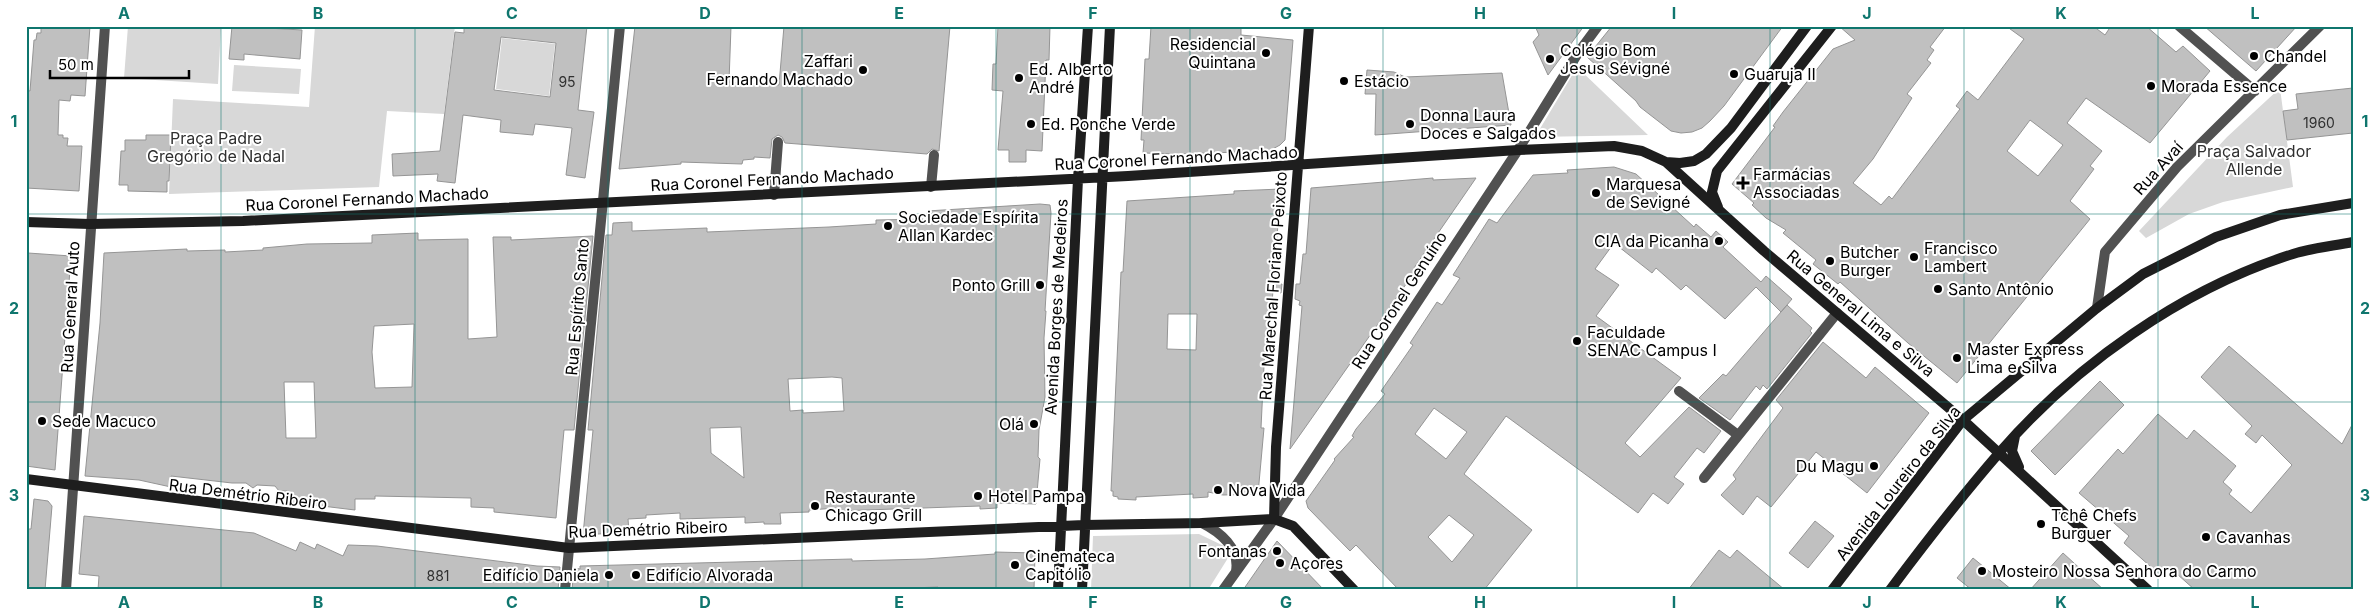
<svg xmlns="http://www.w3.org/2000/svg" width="2379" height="616" viewBox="0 0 2379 616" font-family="Inter,sans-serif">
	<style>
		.green { fill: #d8d8d8 }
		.building { fill: #c0c0c0; stroke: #959595; fill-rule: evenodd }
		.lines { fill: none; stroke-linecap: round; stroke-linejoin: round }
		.lane { stroke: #515151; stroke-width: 10 }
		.street { stroke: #515151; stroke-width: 10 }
		.secondary { stroke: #1e1e1e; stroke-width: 10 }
		.grid { fill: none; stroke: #0f766e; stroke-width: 1; stroke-opacity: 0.55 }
		.poi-dot { fill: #000; stroke: #fff; stroke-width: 2 }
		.labels { text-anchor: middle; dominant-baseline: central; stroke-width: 4; stroke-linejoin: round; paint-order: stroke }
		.number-label { font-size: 14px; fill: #303030 }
		.poi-label { font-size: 16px; fill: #000; stroke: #fff; text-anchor: start }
		.park-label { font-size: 16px; fill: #2f2f2f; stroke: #fff }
		.street-label { font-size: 16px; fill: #000; stroke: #fff }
		.neatline { fill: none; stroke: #0f766e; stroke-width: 2 }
		.grid-label { font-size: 16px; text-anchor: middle; font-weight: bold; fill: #0f766e }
	</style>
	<rect width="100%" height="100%" fill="#fff"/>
	<path class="green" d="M128 26H221L218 84 124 78Z
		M315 26H455L444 114 387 111 379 187 169 194 173 99 309 107Z
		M502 38 555 44 549 96 496 89Z
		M234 65 301 69 299 94 232 91Z
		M1577 67 1648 135 1535 137Z
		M2280 88 2293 187 2223 202 2189 214 2146 238 2139 231 2227 137Z
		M1199 534 1224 546 1228 558 1208 590H1091L1093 536Z"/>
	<path class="building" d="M41 26H90L85 96 71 95 70 101 59 100 58 135H63V138H68L67 146H82L79 191 26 188V90L30 91 34 40H36L37 33H41Z
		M232 26 302 30 300 59 244 54V60L229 59Z
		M464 26H587L578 110 594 112 585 178 566 175 572 128 535 124 533 135 500 132 501 120 463 115 455 183 437 181 438 174 393 176 392 154 440 151 455 32 464 33ZM501 37 556 43 550 97 494 90Z
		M635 26H731L729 82 779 85 784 26H950L939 151 932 149 927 154 785 143 782 137 778 135 772 139 770 158 754 157V159L743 160 742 164 681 162V164L619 169Z
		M998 26H1050L1049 60H1046L1042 151 1026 150V162H1009V150H998L1003 91 992 90 993 64H996Z
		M1151 26H1241V35L1293 40 1285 140 1280 145 1269 151 1179 154 1143 153 1144 140H1141L1145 59H1149Z
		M1535 26H1584L1548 75 1533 42 1539 35Z
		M1612 26H1783L1724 106 1710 121 1702 128 1692 132 1681 133 1671 131 1640 107 1636 101 1587 57Z
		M1839 26H1946L1930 47 1934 50 1927 60 1931 63 1907 94 1912 98 1873 159 1853 183 1881 205 1889 196 1892 199 1960 109 1956 106 1967 91 1978 100 2024 39 2006 26H2093L2105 35 2111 26H2146L2176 52 2183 46 2210 71 2150 143 2086 98 2067 123 2102 151 2090 166 2094 169 2070 201 2090 219 1957 383 1908 343 1840 282 1838 284 1813 264 1816 260 1783 233 1786 230 1766 218 1752 205 1754 203 1732 184 1775 127 1773 126 1783 112 1833 49 1855 40ZM2030 120 2063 145 2038 176 2007 151Z
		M2204 26H2297L2256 71Z
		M1367 70 1394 72 1405 77 1502 73 1511 125 1375 135 1376 94H1365Z
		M2353 88V133L2287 140 2283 111 2298 109 2296 94Z
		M146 135H171L169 181H167V192L128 191V185H119L121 151H125V140H146Z
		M1614 167 1636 174 1694 227 1696 224 1711 237 1716 231 1728 242 1723 247 1761 282 1766 276 1792 299 1781 312 1756 287 1725 319 1686 285 1681 290 1656 268 1652 273 1614 243 1595 269 1619 285 1596 316 1681 378 1625 443 1640 457 1689 407 1721 431 1704 453 1697 448 1674 477 1684 484 1668 504 1653 493 1638 513 1506 416 1464 474 1532 530 1484 590H1399L1356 545 1350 551 1308 508 1306 501 1335 460 1334 459 1354 437 1352 436 1356 429 1385 394 1381 391 1413 345 1410 343 1437 302 1442 305 1460 278 1453 275 1489 219 1497 223 1533 175 1568 173 1567 170ZM1434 408 1467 432 1446 459 1415 434ZM1449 515 1474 535 1452 562 1428 537Z
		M1433 178V180L1476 178 1414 268 1416 270 1290 449 1302 306 1299 305 1300 301 1295 299 1296 284H1300L1303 254H1306L1311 188Z
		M1281 189 1273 284H1282L1281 293 1273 290 1269 345H1265L1261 428H1264L1258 494 1223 495 1208 492V497L1193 498V494L1136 497V500L1118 499V497L1113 496V491H1111L1121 272H1123L1127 201 1234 194V191ZM1168 314H1197L1196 350 1167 349Z
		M1040 204 1050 205 1051 213 1045 311H1046L1044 338 1045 397 1039 430 1038 457 1040 459 1036 504 997 503V508L980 509V506L837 511V508L809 510V512L780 513 781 524H764V522L745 523V517L680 519V513L646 515V518L628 519 629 532 583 535 593 430H588L606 235H612L613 223 632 222V231L707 228V232L829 227 876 224V220L927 219V211ZM832 377 842 378 844 411 803 413V410L790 411 788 379ZM741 427 744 478 711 453 710 428Z
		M418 233V240L468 239V339L497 337 493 237H511V240L593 236 574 430H564L556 518 494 512V508L471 507V498L375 496V499H355V510L289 502V491H279L275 486 257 485 253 488 246 483H232L171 476V487L139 480 85 476 100 323 104 253 187 249V251L225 250V252L263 250V248L307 244 372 243V235ZM414 324 412 387 375 388 372 352 374 326ZM284 382H314L316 438H286Z
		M28 253 71 256 55 470 26 466Z
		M1787 305 1812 328 1810 331 1812 333 1767 389 1763 385 1760 390 1756 386 1730 420 1699 398 1723 374 1726 376Z
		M1823 342 1866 378 1875 367 1929 413 1867 493 1816 452 1771 507 1757 496 1743 515 1721 495 1736 479 1733 475 1783 408 1776 400Z
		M2229 346 2342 444 2353 423V590H2195L2168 566 2160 575 2124 543 2129 536 2079 493 2118 449 2123 454 2158 414 2187 439 2194 430 2236 466 2223 482 2232 490 2229 494 2251 513 2292 465 2262 435 2256 443 2245 434 2252 426 2201 377Z
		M2100 381 2124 405 2055 475 2031 451Z
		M34 499 48 501 52 506 45 590H28L29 584H26V529H31Z
		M84 516 254 533 296 551 300 542 315 549 317 544 343 556 348 545 377 546 537 566 560 567 558 590H98L99 576 79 574Z
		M1815 521 1834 536 1808 568 1789 553Z
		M1277 541 1324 590H1243Z
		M1719 550 1730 558 1737 550 1785 590H1688Z
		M995 552 1035 553 1034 590H939L938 587 911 588V590H572L574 568 580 569V566L852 559V561L925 559 995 554Z
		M2063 553 2086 574 2104 590H2030Z
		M1973 558 2012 590H1972L1957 578Z"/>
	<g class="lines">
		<path class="lane" d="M931 187 934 155
			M774 195 778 142
			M1679 391 1738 435"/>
		<path class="street" d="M2179 26 2255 91
			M2097 308 2105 252 2177 167 2320 26
			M1704 478 1837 313
			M1202 523C1220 532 1240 548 1236 571
			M66 590 105 26
			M565 590 620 26
			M1223 590 1274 519 1518 150 1578 53 1598 26"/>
		<path class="secondary" d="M1666 162 1680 163 1694 161 1706 154 1731 128 1807 26
			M1718 207 1712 192 1717 171 1832 26
			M26 222 90 224 243 221 1128 176 1518 150 1614 146 1642 151 1666 162 1764 251 1963 420 2148 590
			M2015 436 2012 451 2019 467
			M26 479 569 548 1084 525 1202 523 1274 519 1293 526 1354 590
			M1274 519 1276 447 1309 26
			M1058 590 1078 179 1088 26
			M1082 590 1110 26
			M1832 590 1963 420 2097 308 2143 274 2216 237 2280 215 2353 203
			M1890 590C1925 543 1961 497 1999 453 2075 365 2182 289 2293 254 2312 248 2333 246 2353 242"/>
	</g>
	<path class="grid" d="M221 26V590M415 26V590M608 26V590M802 26V590M996 26V590M1190 26V590M1383 26V590M1577 26V590M1770 26V590M1964 26V590M2158 26V590M26 214H2353M26 402H2353"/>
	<g class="poi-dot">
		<circle cx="1266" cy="53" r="5"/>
		<circle cx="2254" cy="56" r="5"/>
		<circle cx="1550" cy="59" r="5"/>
		<circle cx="863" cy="70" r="5"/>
		<circle cx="1734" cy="74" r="5"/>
		<circle cx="1019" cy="78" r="5"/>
		<circle cx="1344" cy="81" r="5"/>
		<circle cx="2151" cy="86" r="5"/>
		<circle cx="1031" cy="124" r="5"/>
		<circle cx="1410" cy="124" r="5"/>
		<path d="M1740.5 175.5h5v5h5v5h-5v5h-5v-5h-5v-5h5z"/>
		<circle cx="1596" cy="193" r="5"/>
		<circle cx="888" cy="226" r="5"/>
		<circle cx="1719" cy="241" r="5"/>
		<circle cx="1914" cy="257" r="5"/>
		<circle cx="1830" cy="261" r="5"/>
		<circle cx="1040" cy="285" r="5"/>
		<circle cx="1938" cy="289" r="5"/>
		<circle cx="1577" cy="341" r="5"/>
		<circle cx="1957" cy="358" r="5"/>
		<circle cx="42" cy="421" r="5"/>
		<circle cx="1034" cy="424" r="5"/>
		<circle cx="1874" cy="466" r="5"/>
		<circle cx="1218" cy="490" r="5"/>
		<circle cx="978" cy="496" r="5"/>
		<circle cx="815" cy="506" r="5"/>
		<circle cx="2041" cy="524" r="5"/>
		<circle cx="2206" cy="537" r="5"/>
		<circle cx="1277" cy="551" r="5"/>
		<circle cx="1280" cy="563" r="5"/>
		<circle cx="1015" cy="565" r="5"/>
		<circle cx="1982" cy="571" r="5"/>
		<circle cx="609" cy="575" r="5"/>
		<circle cx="636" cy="575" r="5"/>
	</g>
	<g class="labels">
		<g class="number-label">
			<text x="567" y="81">95</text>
			<text x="2319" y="122">1960</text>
			<text x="438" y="575">881</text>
		</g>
		<g class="poi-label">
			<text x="1256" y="44" text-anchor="end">Residencial<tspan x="1256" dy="18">Quintana</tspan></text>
			<text x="1560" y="50">Colégio Bom<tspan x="1560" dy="18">Jesus Sévigné</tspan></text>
			<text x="2264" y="56">Chandel</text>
			<text x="853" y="61" text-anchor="end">Zaffari<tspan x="853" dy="18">Fernando Machado</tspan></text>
			<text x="1029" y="69">Ed. Alberto<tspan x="1029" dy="18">André</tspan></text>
			<text x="1744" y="74">Guaruja II</text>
			<text x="1354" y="81">Estácio</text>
			<text x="2161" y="86">Morada Essence</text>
			<text x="1420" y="115">Donna Laura<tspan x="1420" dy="18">Doces e Salgados</tspan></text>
			<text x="1041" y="124">Ed. Ponche Verde</text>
			<text x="1753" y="174">Farmácias<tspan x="1753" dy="18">Associadas</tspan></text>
			<text x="1606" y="184">Marquesa<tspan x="1606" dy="18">de Sevigné</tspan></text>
			<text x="898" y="217">Sociedade Espírita<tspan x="898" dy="18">Allan Kardec</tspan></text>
			<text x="1709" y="241" text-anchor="end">CIA da Picanha</text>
			<text x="1924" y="248">Francisco<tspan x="1924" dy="18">Lambert</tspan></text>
			<text x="1840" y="252">Butcher<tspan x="1840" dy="18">Burger</tspan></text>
			<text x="1030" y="285" text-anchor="end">Ponto Grill</text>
			<text x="1948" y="289">Santo Antônio</text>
			<text x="1587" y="332">Faculdade<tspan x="1587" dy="18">SENAC Campus I</tspan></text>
			<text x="1967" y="349">Master Express<tspan x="1967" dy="18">Lima e Silva</tspan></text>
			<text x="52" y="421">Sede Macuco</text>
			<text x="1024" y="424" text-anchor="end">Olá</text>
			<text x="1864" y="466" text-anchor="end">Du Magu</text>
			<text x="1228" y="490">Nova Vida</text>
			<text x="988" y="496">Hotel Pampa</text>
			<text x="825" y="497">Restaurante<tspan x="825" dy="18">Chicago Grill</tspan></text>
			<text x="2051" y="515">Tchê Chefs<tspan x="2051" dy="18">Burguer</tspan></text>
			<text x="2216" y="537">Cavanhas</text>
			<text x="1267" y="551" text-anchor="end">Fontanas</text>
			<text x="1025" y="556">Cinemateca<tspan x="1025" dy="18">Capitólio</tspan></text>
			<text x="1290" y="563">Açores</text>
			<text x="1992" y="571">Mosteiro Nossa Senhora do Carmo</text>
			<text x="599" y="575" text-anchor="end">Edifício Daniela</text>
			<text x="646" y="575">Edifício Alvorada</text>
		</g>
		<g class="park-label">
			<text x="216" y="138">Praça Padre<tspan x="216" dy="18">Gregório de Nadal</tspan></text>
			<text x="2254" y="151">Praça Salvador<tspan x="2254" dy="18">Allende</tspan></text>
		</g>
		<g class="street-label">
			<text transform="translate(1176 158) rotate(-3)">Rua Coronel Fernando Machado</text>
			<text transform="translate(2158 168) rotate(-48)">Rua Avaí</text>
			<text transform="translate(772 179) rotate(-3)">Rua Coronel Fernando Machado</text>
			<text transform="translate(367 199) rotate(-3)">Rua Coronel Fernando Machado</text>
			<text transform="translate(1273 286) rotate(-86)">Rua Marechal Floriano Peixoto</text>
			<text transform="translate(1399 300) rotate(-57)">Rua Coronel Genuíno</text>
			<text transform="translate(70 307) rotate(-87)">Rua General Auto</text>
			<text transform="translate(577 307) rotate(-85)">Rua Espírito Santo</text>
			<text transform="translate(1056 307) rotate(-87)">Avenida Borges de Medeiros</text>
			<text transform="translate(1861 313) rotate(40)">Rua General Lima e Silva</text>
			<text transform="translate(1898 483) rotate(-52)">Avenida Loureiro da Silva</text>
			<text transform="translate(248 494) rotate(7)">Rua Demétrio Ribeiro</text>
			<text transform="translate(648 529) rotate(-2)">Rua Demétrio Ribeiro</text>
		</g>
	</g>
	<rect width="2379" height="616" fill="none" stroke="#ffffff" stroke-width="55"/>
	<path d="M50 70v8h139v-8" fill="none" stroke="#000000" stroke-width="2.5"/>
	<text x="58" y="70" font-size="15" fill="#000000" stroke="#ffffff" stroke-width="4" paint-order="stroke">50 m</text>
	<rect x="28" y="28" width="2324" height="560" class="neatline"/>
	<g class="grid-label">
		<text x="124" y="19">A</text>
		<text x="318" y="19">B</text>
		<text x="512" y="19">C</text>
		<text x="705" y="19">D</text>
		<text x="899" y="19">E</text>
		<text x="1093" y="19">F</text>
		<text x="1286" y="19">G</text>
		<text x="1480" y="19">H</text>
		<text x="1674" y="19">I</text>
		<text x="1867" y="19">J</text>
		<text x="2061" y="19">K</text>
		<text x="2255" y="19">L</text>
		<text x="14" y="127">1</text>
		<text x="2365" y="127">1</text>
		<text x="14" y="314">2</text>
		<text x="2365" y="314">2</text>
		<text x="14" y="501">3</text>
		<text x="2365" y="501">3</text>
		<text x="124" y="608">A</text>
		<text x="318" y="608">B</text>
		<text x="512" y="608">C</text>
		<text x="705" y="608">D</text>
		<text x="899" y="608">E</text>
		<text x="1093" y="608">F</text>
		<text x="1286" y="608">G</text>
		<text x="1480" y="608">H</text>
		<text x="1674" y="608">I</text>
		<text x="1867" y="608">J</text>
		<text x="2061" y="608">K</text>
		<text x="2255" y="608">L</text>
	</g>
</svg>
